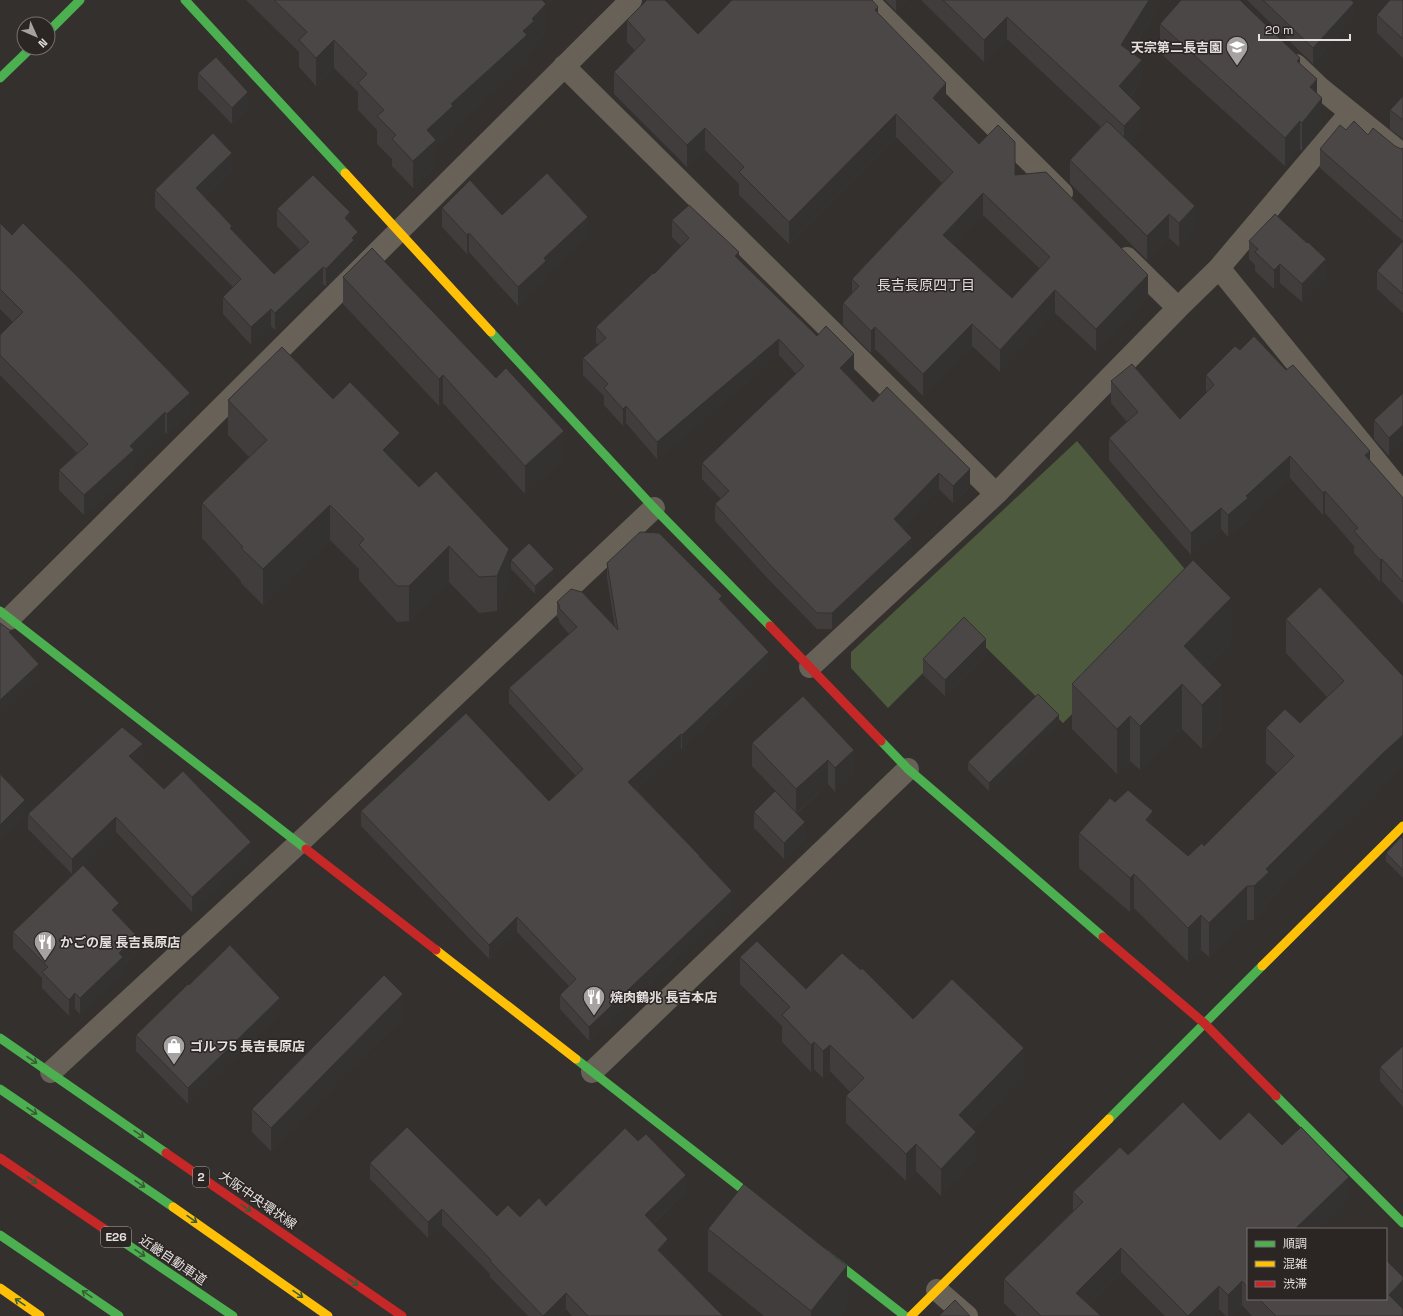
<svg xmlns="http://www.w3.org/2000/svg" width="1403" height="1316" viewBox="0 0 1403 1316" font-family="'Space Grotesk','Noto Sans JP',sans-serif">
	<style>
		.green { fill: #4d5a3e }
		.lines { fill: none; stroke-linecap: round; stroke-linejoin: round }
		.street { stroke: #686158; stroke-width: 22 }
		.fast { stroke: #4caf50; stroke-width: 9 }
		.slow { stroke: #ffc107; stroke-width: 9 }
		.jam { stroke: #c62828; stroke-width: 9 }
		.wall { fill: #403d3c; fill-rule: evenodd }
		.shaded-wall { fill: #343231 }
		.building { fill: #4a4746; stroke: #343231; fill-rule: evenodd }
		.oneway { stroke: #385c35 }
		.labels { text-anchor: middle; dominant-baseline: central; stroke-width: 3; stroke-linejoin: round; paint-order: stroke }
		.shield { fill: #2b2523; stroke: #aca8a7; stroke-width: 1 }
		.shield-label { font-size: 12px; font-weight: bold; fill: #e4e0df }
		.poi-label { font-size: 13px; font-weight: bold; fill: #e4e0df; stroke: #2b2523; text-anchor: start }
		.street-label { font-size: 13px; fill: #e4e0df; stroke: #2b2523 }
		.neighbourhood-label { font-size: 14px; fill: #e4e0df; stroke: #2b2523 }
	</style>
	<rect width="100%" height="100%" fill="#33302e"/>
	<path class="green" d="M1077 441 1200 587 1063 723 967 629 888 708 851 668V652Z"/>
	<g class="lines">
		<path class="street" d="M867 0 1062 193
			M1296 65 1319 87 1403 155
			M564 66 996 494
			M1127 258 1178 308
			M1219 268 1403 494
			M9 619 631 0
			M810 667 996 494 1178 308 1219 268 1350 113
			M51 1072 299 843 654 508
			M592 1072 908 769
			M937 1290 967 1316"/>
		<path class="fast" d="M185 0 345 173
			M48 32 80 0
			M0 78 31 48
			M491 332 654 508 770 626
			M0 611 306 849
			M881 741 908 769 1103 937
			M0 1038 166 1153
			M576 1059 764 1206
			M0 1089 173 1207
			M1276 1096 1403 1223
			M1109 1119 1262 966
			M0 1235 119 1316
			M122 1241 233 1316
			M824 1253 905 1316"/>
		<path class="slow" d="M345 173 491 332
			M436 950 576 1059
			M1262 966 1403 826
			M173 1207 328 1316
			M0 1288 40 1316
			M911 1316 1109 1119"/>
		<path class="jam" d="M770 626 881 741
			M306 849 436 950
			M1103 937 1204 1023 1276 1096
			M166 1153 402 1316
			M0 1158 122 1241"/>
	</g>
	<path class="wall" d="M246 0H553L546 7V32L534 44V48L527 55V62L453 129V133L436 149V167L413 188 392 166V159L377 144V130L358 110V92L334 68 316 86 299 67V52Z
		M885 0H907L896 11Z
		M921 0H1163L1131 52 1142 82 1130 97 1141 130 1129 143 1195 229 1179 247 1169 238 1147 260 1070 183V160L1101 127 1007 39 984 62Z
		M1247 0H1351L1354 18 1313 64Z
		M1403 0V58L1377 33V15Z
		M878 14 946 105 943 108 979 144 1015 175 1148 297 1096 351 1055 313 1000 372 972 346 923 396 875 349 871 353 843 325V303L852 293V279L942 183 896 137 789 244 739 195V184L705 150 687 167 614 94V72L635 51 627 42V20L698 34ZM983 215 1039 268 1012 298 954 245Z
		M1160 24 1300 64 1317 93 1322 126 1302 151 1300 149 1285 166 1160 53Z
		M198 73 248 108 232 124 198 89Z
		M1403 96V139L1390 129V110Z
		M1346 130 1368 135 1401 149 1403 148V241L1320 168V149Z
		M232 170 205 197 232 230 274 274 300 250 277 226V209L350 224 358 250 354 253V258L326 286 323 284 321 286 275 330 271 326 251 345 223 314V297L233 287 155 208V190Z
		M442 208 502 215 588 236 546 275V280L518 306 469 252 467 254 442 227Z
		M672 220 739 260 817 336 854 371 848 376 873 402 970 486 953 503 939 489 902 527 912 554 832 629H817L771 582 715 521V504L721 499 702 479V463L796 374 779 355 657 459 626 423 623 426 604 405V396L583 375V358L598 345 596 343V327L654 274 681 246 672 237Z
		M0 223 190 413 167 434 165 432 134 462V470L84 515 59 490V470L77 453 0 375V335L13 322 0 309Z
		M1249 241 1326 277 1302 302 1280 283 1274 289 1255 271V265L1249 259Z
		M1403 241V313L1377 289V271Z
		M343 277 564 459 525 494 443 403 439 406 343 304Z
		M1206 375 1370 461 1403 498V604L1382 581 1380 582 1354 553V546L1325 513 1323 515 1290 478 1248 516V520L1228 537 1221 529 1191 555 1109 460V438L1127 422 1111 403V381L1180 419 1206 393Z
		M1403 393 1389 456 1374 439V420Z
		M228 400 400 468 509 585 497 611 479 613 449 582 409 621 397 622 359 580V569L330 540 263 605 241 583V581L202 538V503L249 457 228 435Z
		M511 560 554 577 535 594 511 569Z
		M607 563 722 602 769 666 682 749 681 748 636 789 700 857 732 905 589 1041 560 1009V995L569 986 517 932 489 959 361 826V811L549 801 576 776 509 703V688L569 634 559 622V619L557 617V602L615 627 607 578Z
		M1320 587 1381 789 1269 900V906L1254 920H1247L1209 957 1201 950 1188 962 1134 908 1130 912 1079 868V833L1115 802 1153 827 1188 856 1204 846 1277 773 1266 763V728L1300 723 1327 697 1286 653V619Z
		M1231 643 1206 668 1222 729 1202 749 1182 729 1140 770 1130 761 1117 774 1072 729V684Z
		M986 655 945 696 923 675V659Z
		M803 696 854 774 835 792 828 784 797 813 805 838 784 859 754 828V812L788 804 752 766V743Z
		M1059 723 989 791 968 770V762Z
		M143 760 138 764 164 789 251 858 192 912 116 832 72 874 28 829V814Z
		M1403 839V878L1386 861V853Z
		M119 916 137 952 123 966V973L80 1014 75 1009 69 1016 42 988V978L13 948V932Z
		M740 957 806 989 913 1019 1024 1075 973 1128 976 1159 941 1196 916 1171 906 1181 846 1123V1096L850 1092 830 1071 823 1078 814 1069 811 1072 782 1042V1026L740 984Z
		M189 985 280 1014 188 1104 136 1051V1035Z
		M403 1018 271 1151 252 1132V1109Z
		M1403 1046V1107L1380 1081V1067Z
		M1220 1140 1282 1145 1349 1201 1248 1229V1299H1386L1401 1306 1403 1316H1252L1242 1305 1231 1316H1226L1219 1309 1212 1316H1165L1121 1272 1088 1305 1101 1316H1017L1004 1303V1279L1073 1211V1192L1128 1155Z
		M370 1163 497 1216 520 1217 546 1206 686 1191 653 1224 668 1255 666 1258 723 1316H572L566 1309 559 1316H528L490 1277V1274L442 1225 428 1238 370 1179Z
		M708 1229 847 1309 841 1316H764L708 1271Z"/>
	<path class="shaded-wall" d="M534 0H553L546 7V32L534 44V48L527 55V62L453 129V133L436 149V167L413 188V161L427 130 451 104 523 31 532 19Z
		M896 0H907L896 11Z
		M1149 0H1163L1121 67V45Z
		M1354 3V18L1313 64V48Z
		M878 7V29L875 10Z
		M1007 17V39L984 62V40Z
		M334 40V68L316 86V58Z
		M1300 58V86L1297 61Z
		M1142 60V82L1119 109V86Z
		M1317 79V104L1322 98V126L1302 151V123L1310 87Z
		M946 83V105L933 120V98Z
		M248 92V108L232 124V108Z
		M1141 108V130L1124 148V126Z
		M896 114V137L789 244V222Z
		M1300 121V149L1285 166V138Z
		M705 128V150L687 167V145Z
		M232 153V170L196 206V188Z
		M983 193V215L943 257V235Z
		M1195 206V229L1179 247V223Z
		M350 212V230L345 218Z
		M1169 214V238L1147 260V236Z
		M588 217V236L546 275V280L518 306V287L544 258Z
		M358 232V250L354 253V258L326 286V269L352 238Z
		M469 233V252L467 254V235Z
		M739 252V269L735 256Z
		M1326 259V277L1302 302V284Z
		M1280 264V283L1274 289V270Z
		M323 267V284L275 330V313Z
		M1148 275V297L1096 351V329Z
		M1055 290V313L1000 372V350Z
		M271 309V326L251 345V327Z
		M972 324V346L923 396V374Z
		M875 327V349L871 353V331Z
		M779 339V355L657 459V442Z
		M854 354V371L840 385V368Z
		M443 375V403L439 406V379Z
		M190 393V413L167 434V414Z
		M626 406V423L623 426V409Z
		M165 412V432L134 462V470L84 515V495L130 446Z
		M1403 425V443L1389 456V438Z
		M564 431V459L525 494V466Z
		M400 433V468L383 450Z
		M1370 451V473L1365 455Z
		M1290 456V478L1248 516V520L1228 537V515L1246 496Z
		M970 469V486L953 503V486Z
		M939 473V489L894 535V519Z
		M1325 491V513L1323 515V493Z
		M330 505V540L263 605V569Z
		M1221 508V529L1191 555V533Z
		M912 538V554L832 629V613Z
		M449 546V582L409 621V586Z
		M509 549V585L497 611V576Z
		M1382 559V581L1380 582V560Z
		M554 569V577L535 594V586Z
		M722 596V611L719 599Z
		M1231 598V643L1186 688 1184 646Z
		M986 639V655L945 696V680Z
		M769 652V666L682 749V735Z
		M39 664V680L0 717V700Z
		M1182 684V729L1140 770V726Z
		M1222 685V729L1202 749V705Z
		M1059 715V723L989 791V783Z
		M1130 716V761L1117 774V729Z
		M681 734V748L628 796V782Z
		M1403 735V769L1381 789 1269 900V906L1254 920V886L1266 869 1381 755Z
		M143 744V760L129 772V756Z
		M854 750V774L835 792V768Z
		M828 760V784L796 813V789Z
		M25 800V817L0 842V825Z
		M1153 811V846L1146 820Z
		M116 817V832L72 874V859Z
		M805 822V838L784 859V843Z
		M251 842V858L192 912V897Z
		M1134 874V908L1130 912V878Z
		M1247 886V920L1209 957V923Z
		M732 891V905L589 1041V1027Z
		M119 903V919L112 910Z
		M1201 915V950L1188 962V928Z
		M517 917V932L489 959V945Z
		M137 936V952L123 966V973L80 1014V998L119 953Z
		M75 993V1009L69 1016V1000Z
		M403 994V1018L271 1151V1128Z
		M280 998V1014L188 1104V1088Z
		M814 1042V1069L811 1072V1045Z
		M830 1045V1071L823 1078V1051Z
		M1024 1048V1075L959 1142V1115Z
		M976 1132V1159L941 1196V1169Z
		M916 1144V1171L906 1181V1154Z
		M686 1175V1191L645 1231V1215Z
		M1349 1177V1201L1319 1229H1295Z
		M442 1209V1225L428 1238V1222Z
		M668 1239V1255L658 1266V1250Z
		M1121 1248V1272L1077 1316 1076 1293Z
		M847 1266V1309L841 1316H811V1311Z
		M1403 1280V1304L1391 1316 1389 1295Z
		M1242 1281V1305L1231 1316H1228V1295Z
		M1219 1286V1309L1212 1316H1188Z
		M566 1293V1309L559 1316H543Z"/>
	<path class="building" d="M274 0H542L546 4 532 19 534 21 523 31 527 35 451 104 453 106 427 130 436 140 413 161 392 139 396 135 377 116 384 110 358 83 367 74 334 40 316 58 299 40 307 32Z
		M647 0H665L698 34 732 0H872L878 7 875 10 946 83 933 98 979 144 998 125 1015 142V175L1046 172 1148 275 1096 329 1055 290 1000 350 972 324 923 374 875 327 871 331 843 303 859 286 852 279 953 172 896 114 789 222 739 172 744 167 705 128 687 145 614 72 645 40 627 20ZM983 193 1050 257 1012 298 943 235Z
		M943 0H1149L1121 45 1142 60 1119 86 1141 108 1124 126 1007 17 984 40Z
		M1181 0H1240L1300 58 1297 61 1317 79 1310 87 1322 98 1302 123 1300 121 1285 138 1160 24Z
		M1263 0H1351L1354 3 1313 48Z
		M1390 0H1403V39L1377 15Z
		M216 57 248 92 232 108 198 73Z
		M1403 96V120L1390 110Z
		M1107 121 1195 206 1179 223 1169 214 1147 236 1070 160Z
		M1354 121 1368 135 1373 128 1395 146 1401 149 1403 148V222L1320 149 1340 125 1346 130Z
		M213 133 232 153 196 188 232 226 230 228 274 274 309 242 277 209 313 175 350 212 345 218 358 232 352 238 354 240 326 269 323 267 321 269 275 313 271 309 251 327 223 297 241 279 155 190Z
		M547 173 588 217 544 258 546 261 518 287 469 233 467 235 442 208 470 180 502 215Z
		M689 205 739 252 735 256 817 336 826 326 854 354 840 368 873 402 887 387 970 469 953 486 939 473 894 519 912 538 832 613H817L771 566 715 504 729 491 702 463 804 366 779 339 657 442 626 406 623 409 604 388 608 384 583 358 606 338 596 327 653 273 654 274 689 238 672 220Z
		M1275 214 1307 243 1308 242 1326 259 1302 284 1280 264 1274 270 1255 252 1258 249 1249 241Z
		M0 223 12 235 23 223 79 278 190 393 167 414 165 412 130 446 134 450 84 495 59 470 88 444 0 355V335L23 312 0 289Z
		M1403 241V294L1377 271Z
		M372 248 496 378 506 368 564 431 525 466 443 375 439 379 343 277Z
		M1254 336 1286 370 1293 365 1370 451 1365 455 1403 498V582L1382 559 1380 560 1354 531 1358 528 1325 491 1323 493 1290 456 1246 496 1248 498 1228 515 1221 508 1191 533 1109 438 1138 412 1111 381 1132 364 1180 419 1214 385 1206 375 1235 346 1240 350Z
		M282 347 333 399 350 382 400 433 383 450 419 487 436 471 509 549 497 576 479 577 449 546 409 586H397L359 545 364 539 330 505 263 569 241 548 243 547 202 503 267 440 228 400Z
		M1403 393V425L1389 438 1374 420Z
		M640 532 659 533 722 596 719 599 769 652 682 735 681 734 628 782 700 856H699L732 891 589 1027 560 995 576 979 517 917 489 945 361 811 466 713 549 801 583 769 509 688 577 627 559 608 560 606 557 602 571 589 582 592 618 630 607 563Z
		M529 543 554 569 535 586 511 560Z
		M1193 560 1231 598 1184 646 1222 685 1202 705 1182 684 1140 726 1130 716 1117 729 1072 684Z
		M1320 587 1403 676V735L1381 755 1266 869 1269 872 1254 886H1247L1209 923 1201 915 1188 928 1134 874 1130 878 1079 833 1110 798 1115 802 1128 790 1153 811 1146 820 1188 856 1202 843 1204 846 1294 756 1266 728 1285 709 1300 723 1344 681 1286 619Z
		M964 617 986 639 945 680 923 659Z
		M0 623 11 631 9 632 39 664 0 700Z
		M1038 694 1059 715 989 783 968 762Z
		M803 696 854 750 835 768 828 760 796 789 752 743Z
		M122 727 143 744 129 756 164 789 183 771 251 842 192 897 116 817 72 859 28 814Z
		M0 774 25 800 0 825Z
		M775 791 805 822 784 843 754 812Z
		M1401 837 1403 839V870L1386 853Z
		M83 865 119 903 112 910 137 936 119 953 123 957 80 998 75 993 69 1000 42 972 48 967 13 932Z
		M757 941 806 989 842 953 861 970 862 968 913 1019 952 979 1024 1048 959 1115 976 1132 941 1169 916 1144 906 1154 846 1096 864 1078 830 1045 823 1051 814 1042 811 1045 782 1015 790 1007 740 957Z
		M230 945 280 998 188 1088 136 1035 188 984 189 985Z
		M384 975 403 994 271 1128 252 1109Z
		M1403 1046V1093L1380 1067Z
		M1183 1102 1220 1140 1249 1112 1282 1145 1301 1127 1349 1177 1295 1229H1248V1288L1242 1281 1228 1295 1219 1286 1188 1316 1121 1248 1076 1293 1101 1316H1041L1004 1279 1083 1202 1073 1192 1120 1147 1128 1155Z
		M407 1127 497 1216 508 1205 520 1217 539 1198 546 1206 625 1128 638 1141 646 1134 686 1175 645 1215 668 1239 658 1250 723 1316H588L566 1293 543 1316 490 1261 491 1260 442 1209 428 1222 370 1163Z
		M744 1184 847 1266 811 1311 708 1229Z
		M1386 1260 1403 1277V1280L1389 1295 1403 1309V1316H1276L1259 1299H1386Z
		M955 1300 970 1316H939Z"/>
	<defs><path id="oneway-shaft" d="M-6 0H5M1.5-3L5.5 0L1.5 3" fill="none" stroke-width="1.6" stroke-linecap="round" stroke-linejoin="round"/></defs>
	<g class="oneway">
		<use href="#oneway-shaft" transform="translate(32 1060) rotate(34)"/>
		<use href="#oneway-shaft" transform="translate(32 1111) rotate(34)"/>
		<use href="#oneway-shaft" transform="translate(139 1134) rotate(35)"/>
		<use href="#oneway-shaft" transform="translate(32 1180) rotate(34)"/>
		<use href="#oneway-shaft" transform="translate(140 1184) rotate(34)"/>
		<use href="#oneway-shaft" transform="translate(246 1208) rotate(35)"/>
		<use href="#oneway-shaft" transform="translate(192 1219) rotate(35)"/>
		<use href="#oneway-shaft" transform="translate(140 1253) rotate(34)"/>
		<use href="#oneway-shaft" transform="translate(353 1282) rotate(35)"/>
		<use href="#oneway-shaft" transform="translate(87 1294) rotate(-146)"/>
		<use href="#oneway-shaft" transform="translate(298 1294) rotate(35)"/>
		<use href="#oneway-shaft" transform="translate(20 1302) rotate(-146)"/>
	</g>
	<defs>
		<g id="school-pin" transform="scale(1.15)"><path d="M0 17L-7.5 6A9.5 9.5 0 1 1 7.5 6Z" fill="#a6a2a1" stroke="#2b2523"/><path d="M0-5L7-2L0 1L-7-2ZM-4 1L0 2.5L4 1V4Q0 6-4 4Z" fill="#fff"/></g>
		<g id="restaurant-pin" transform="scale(1.15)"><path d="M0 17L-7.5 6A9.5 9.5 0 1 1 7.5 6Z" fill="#a6a2a1" stroke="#2b2523"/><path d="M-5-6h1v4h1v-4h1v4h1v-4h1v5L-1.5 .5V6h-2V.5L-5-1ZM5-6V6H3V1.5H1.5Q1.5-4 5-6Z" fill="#fff"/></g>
		<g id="shop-pin" transform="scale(1.15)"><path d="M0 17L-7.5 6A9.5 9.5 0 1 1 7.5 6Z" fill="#a6a2a1" stroke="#2b2523"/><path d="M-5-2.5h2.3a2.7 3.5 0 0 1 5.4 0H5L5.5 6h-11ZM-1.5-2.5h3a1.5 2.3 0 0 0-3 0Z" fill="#fff"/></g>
	</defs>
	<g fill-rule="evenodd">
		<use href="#school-pin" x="1237" y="47"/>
		<use href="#restaurant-pin" x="45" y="942"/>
		<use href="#restaurant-pin" x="594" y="997"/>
		<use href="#shop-pin" x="174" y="1046"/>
	</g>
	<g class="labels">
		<g class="shield">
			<rect x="193" y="1167" width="16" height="20" rx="3"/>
			<rect x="101" y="1227" width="30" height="20" rx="3"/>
		</g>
		<g class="shield-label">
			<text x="201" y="1177">2</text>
			<text x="116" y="1237">E26</text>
		</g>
		<g class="poi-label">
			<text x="1222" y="47" text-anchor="end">天宗第二長吉園</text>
			<text x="60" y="942">かごの屋 長吉長原店</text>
			<text x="610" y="997">焼肉鶴兆 長吉本店</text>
			<text x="190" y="1046">ゴルフ5 長吉長原店</text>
		</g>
		<g class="street-label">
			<text transform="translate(258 1200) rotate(35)">大阪中央環状線</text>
			<text transform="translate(173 1260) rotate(34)">近畿自動車道</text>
		</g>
		<g class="neighbourhood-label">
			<text x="926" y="285">長吉長原四丁目</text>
		</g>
	</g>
	<rect x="1247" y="1228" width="140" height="72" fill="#2b2523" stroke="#75706e"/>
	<rect x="1255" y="1241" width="20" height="6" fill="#4caf50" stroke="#75706e"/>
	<text x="1283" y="1248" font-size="12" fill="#e4e0df">順調</text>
	<rect x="1255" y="1261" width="20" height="6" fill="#ffc107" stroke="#75706e"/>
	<text x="1283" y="1268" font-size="12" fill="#e4e0df">混雑</text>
	<rect x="1255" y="1281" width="20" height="6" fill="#c62828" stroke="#75706e"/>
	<text x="1283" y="1288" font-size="12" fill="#e4e0df">渋滞</text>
	<g transform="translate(36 36) rotate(135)"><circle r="19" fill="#2b2523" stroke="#75706e"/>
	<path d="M0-3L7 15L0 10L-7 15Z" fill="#a6a2a1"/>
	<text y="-6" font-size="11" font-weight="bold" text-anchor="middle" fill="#e4e0df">N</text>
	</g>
	<path d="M1259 34v6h91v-6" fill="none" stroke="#e4e0df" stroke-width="2"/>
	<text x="1265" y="34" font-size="12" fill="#e4e0df" stroke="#2b2523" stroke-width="3" paint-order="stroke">20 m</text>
</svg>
